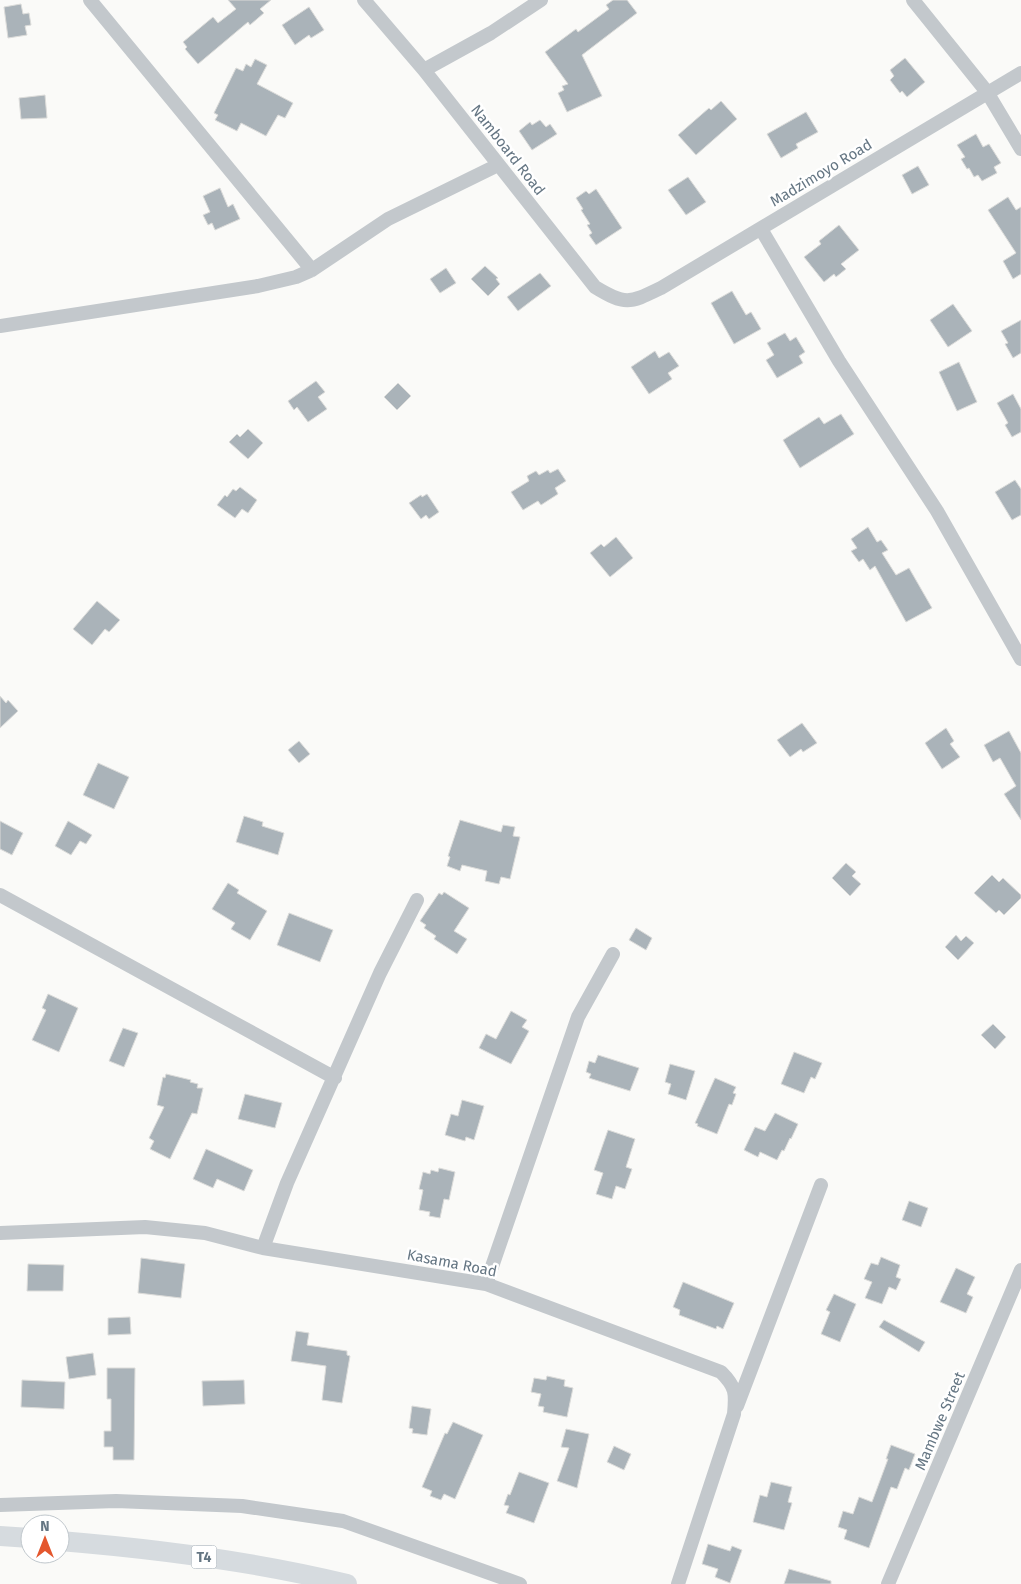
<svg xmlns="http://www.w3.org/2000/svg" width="1021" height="1584" viewBox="0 0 1021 1584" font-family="'Fira Sans',sans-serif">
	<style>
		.building { fill: #aab3b9; stroke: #dcdcda }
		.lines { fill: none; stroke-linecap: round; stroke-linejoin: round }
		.minor { stroke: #c3c8cc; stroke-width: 14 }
		.highway { stroke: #d6dbdf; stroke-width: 20 }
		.labels { text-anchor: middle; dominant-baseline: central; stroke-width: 5; stroke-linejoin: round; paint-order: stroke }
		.shield { fill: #fff; stroke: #939fa8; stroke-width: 1 }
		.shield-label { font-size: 14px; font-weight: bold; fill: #657683 }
		.street-label { font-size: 15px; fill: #657683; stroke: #fff }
	</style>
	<rect width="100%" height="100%" fill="#fafaf8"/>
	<path class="building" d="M228 0H271L260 9 264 13 250 25 248 22 198 64 185 49 187 47 183 42 213 17 218 23 236 9Z
		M613 0H627L637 13 582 55 602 96 567 112 558 93 564 90 562 86 568 84 545 52 576 29 578 32 609 9 606 5Z
		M21 4 23 14 29 13 31 25 25 26 27 35 8 38 4 7Z
		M309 7 324 30 311 38 309 35 295 45 282 25Z
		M905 58 925 82 907 97 902 91 900 93 890 80 894 76 890 70Z
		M255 59 267 65 257 84 293 103 285 118 278 115 266 136 241 123 237 131 215 120 218 115 214 113 236 68 243 71 246 64 251 67Z
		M45 95 47 118 21 119 19 98Z
		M721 101 737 119 696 155 678 135 709 108 711 110Z
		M806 112 818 132 796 144 798 148 781 158 767 134Z
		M540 120 546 127 550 124 557 134 532 150 519 131 530 122 532 125Z
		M976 134 983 147 989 144 1001 163 994 167 997 173 982 181 978 175 974 177 969 168 967 169 961 159 965 157 957 145Z
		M918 166 929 185 912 194 902 175Z
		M688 177 706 202 686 215 668 190Z
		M220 188 228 207 233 204 240 219 215 230 212 223 208 225 203 215 210 212 203 196Z
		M596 189 622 228 596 245 589 235 592 233 587 225 590 224 581 210 583 209 576 198 586 191 589 194Z
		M1008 197 1016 210 1021 207V274L1013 279 1003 261 1016 253 988 210Z
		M839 225 859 250 841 264 846 269 836 277 834 274 824 282 804 257 821 244 819 241Z
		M485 266 498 278 496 279 500 284 488 296 471 279Z
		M446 268 456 283 440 293 430 279Z
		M540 273 551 286 518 311 507 297Z
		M732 291 746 315 751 312 761 329 734 344 711 303Z
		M953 304 972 331 948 347 930 320Z
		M1021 320V353L1013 358 1005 344 1008 343 1001 331Z
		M785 333 790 341 796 337 805 352 799 356 803 363 777 378 766 360 774 355 767 343Z
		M655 351 659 358 669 352 679 366 668 373 672 379 649 394 631 367Z
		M959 362 977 402 957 411 939 372Z
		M316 381 325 392 318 397 327 409 308 422 297 407 294 410 288 401Z
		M398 383 411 396 397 410 384 397Z
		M1013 394 1021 409V432L1012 437 1005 425 1008 423 997 403Z
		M841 414 854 434 800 468 783 440 819 417 824 424Z
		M248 429 263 443 248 459 229 442 237 434 240 437Z
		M558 469 566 481 555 488 558 494 541 505 538 501 523 510 511 492 529 481 527 476 536 471 539 475 548 470 550 473Z
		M1015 480 1021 489V515L1012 520 995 492Z
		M240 487 257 500 248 513 242 509 235 518 217 505 225 495 227 497 233 489 236 491Z
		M427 494 439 512 429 519 426 515 421 519 409 503 421 495 422 497Z
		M868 527 877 542 881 540 888 550 882 553 896 575 909 568 932 608 906 622 875 566 870 570 863 559 859 562 851 551 857 548 851 539Z
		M616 537 633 558 610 577 590 553 601 544 604 547Z
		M97 601 120 620 109 632 105 629 92 645 73 629Z
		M0 696 6 703 8 700 18 711 0 728Z
		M802 723 817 743 803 752 801 749 790 757 777 740Z
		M946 728 954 741 950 744 960 757 942 769 925 743Z
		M1009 731 1021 753V820L1004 794 1016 786 1000 758 993 762 984 745Z
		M299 741 310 754 299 763 288 750Z
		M98 763 129 777 114 809 83 795Z
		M244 816 263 822 262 826 284 833 278 855 236 842Z
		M460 820 501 832 503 825 515 827 513 836 520 837 510 879 501 877 499 884 485 881 487 871 462 865 460 871 447 866 450 857 448 856Z
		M0 821 23 833 12 855 0 849Z
		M68 821 92 835 86 844 80 841 71 855 55 846Z
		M846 863 856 872 852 876 861 884 850 896 832 878Z
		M992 875 999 882 1003 878 1021 895V898L1004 915 999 910 996 913 974 893Z
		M228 883 239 890 237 893 267 911 250 940 231 929 235 923 212 909Z
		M444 892 469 908 454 931 467 939 457 954 434 939 436 936 424 928 426 925 420 921 439 893 442 895Z
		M289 913 333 930 320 962 277 945Z
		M636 928 652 938 646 950 629 940Z
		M956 935 961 941 966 936 974 943 958 960 945 947Z
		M48 994 78 1008 59 1052 32 1040 46 1010 42 1008Z
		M511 1011 527 1020 522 1027 529 1031 511 1064 479 1048 486 1034 496 1039Z
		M993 1024 1006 1037 995 1049 981 1035Z
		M123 1028 138 1033 124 1067 109 1061Z
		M794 1052 822 1063 815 1079 811 1077 804 1093 781 1084Z
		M598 1055 639 1068 630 1091 589 1078 591 1074 586 1072 589 1061 595 1063Z
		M670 1064 695 1071 686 1100 668 1094 671 1084 665 1082Z
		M166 1074 191 1080 190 1082 198 1084 197 1088H203L197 1114 192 1113 170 1159 150 1149 154 1141 149 1138 164 1107 157 1105 163 1077 165 1078Z
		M715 1078 736 1087 733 1093 736 1094 732 1105 729 1104 717 1134 697 1126 698 1124 695 1123Z
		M245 1094 282 1103 275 1128 238 1119Z
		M462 1100 484 1106 474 1140 466 1137 465 1141 445 1135 451 1114 458 1116Z
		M775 1113 798 1124 791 1139 790 1138 784 1151 782 1150 777 1160 760 1152 758 1157 744 1150 755 1127 765 1131Z
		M608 1130 635 1139 626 1167 632 1169 625 1189 616 1186 612 1199 596 1194 603 1173 594 1170Z
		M206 1149 253 1170 244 1191 217 1179 213 1188 193 1179Z
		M439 1168 455 1172 449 1200 444 1199 440 1218 429 1216 430 1212 419 1210 423 1190 419 1189 423 1172 430 1174 431 1170 438 1172Z
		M909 1201 928 1208 921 1227 902 1220Z
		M881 1257 900 1265 896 1277 901 1279 896 1290 889 1287 882 1304 865 1298 872 1282 864 1279 871 1263 878 1265Z
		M141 1258 185 1264 181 1298 138 1293Z
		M28 1264 64 1265 63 1291H27Z
		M956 1268 975 1277 967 1294 973 1297 966 1313 940 1302Z
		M683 1282 734 1303 723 1329 717 1326 716 1329 679 1315 680 1310 673 1307Z
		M834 1294 856 1304 840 1342 821 1334 830 1312 826 1310Z
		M130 1317 131 1334 108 1335V1318Z
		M884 1320 925 1342 919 1352 879 1327Z
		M296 1331 309 1333 307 1345 347 1351V1355L350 1356 342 1403 322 1400 326 1366 291 1361Z
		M93 1353 96 1375 69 1379 66 1357Z
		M107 1368H135L134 1460H113V1447H104V1431H111V1399H107Z
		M547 1376 565 1380 564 1386 573 1388 567 1417 543 1412 544 1407 538 1406 541 1394 531 1392 534 1378 546 1380Z
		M22 1380 65 1382 64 1409 21 1407Z
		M244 1380 245 1404 203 1406 202 1381Z
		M412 1406 431 1409 427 1435 412 1433 413 1429 409 1428Z
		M453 1422 483 1435 455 1499 444 1494 441 1500 430 1496 432 1491 422 1487 445 1433 447 1434Z
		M566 1429 589 1434 577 1488 557 1481 569 1448 561 1447Z
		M891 1445 915 1454 909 1470 905 1468 897 1489 891 1487 869 1548 844 1539 847 1530 838 1527 843 1511 853 1514 859 1497 872 1502 888 1459H886Z
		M614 1446 631 1454 624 1470 607 1462Z
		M519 1472 549 1483 534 1523 506 1513 509 1506 504 1505 508 1494 510 1495Z
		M771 1482 792 1487 788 1502 792 1503 784 1530 753 1522 760 1495 767 1497Z
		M708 1544 730 1551 732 1546 742 1550 730 1583 715 1577 718 1569 702 1564Z
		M789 1569 831 1581V1584H784Z"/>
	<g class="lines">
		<path class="minor" d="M90 0 312 270
			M364 0 424 70 595 287C626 306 630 303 661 288L1021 73
			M913 0 987 92 1021 149
			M424 70 491 33 541 0
			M761 229 839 361 937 511 1021 659
			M0 326 258 286 296 277 312 270 388 219 498 165
			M0 895 335 1078
			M0 1233 145 1227 205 1233 263 1248 486 1284 721 1372C736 1387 736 1393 734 1414L678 1584
			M263 1248 287 1183 380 973 417 900
			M486 1284 578 1017 613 954
			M737 1406 821 1185
			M0 1505 116 1501 242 1506 343 1521 520 1584
			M888 1584 1021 1270"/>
		<path class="highway" d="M0 1536 30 1538
			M60 1541C157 1549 253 1561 347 1584"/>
	</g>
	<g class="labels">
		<rect class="shield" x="191.5" y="1545.5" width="25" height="23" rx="4"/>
		<g class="shield-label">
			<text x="204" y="1557">T4</text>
		</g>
		<g class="street-label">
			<text transform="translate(508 150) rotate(52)">Namboard Road</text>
			<text transform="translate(821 173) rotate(-31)">Madzimoyo Road</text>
			<text transform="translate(452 1263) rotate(11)">Kasama Road</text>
			<text transform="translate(940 1421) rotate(-67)">Mambwe Street</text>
		</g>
	</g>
	<g transform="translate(45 1539)"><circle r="24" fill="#ffffff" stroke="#c1c8cd"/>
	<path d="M0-4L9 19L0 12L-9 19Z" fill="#e4572e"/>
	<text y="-8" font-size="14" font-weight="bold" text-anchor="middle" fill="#657683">N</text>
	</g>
</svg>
